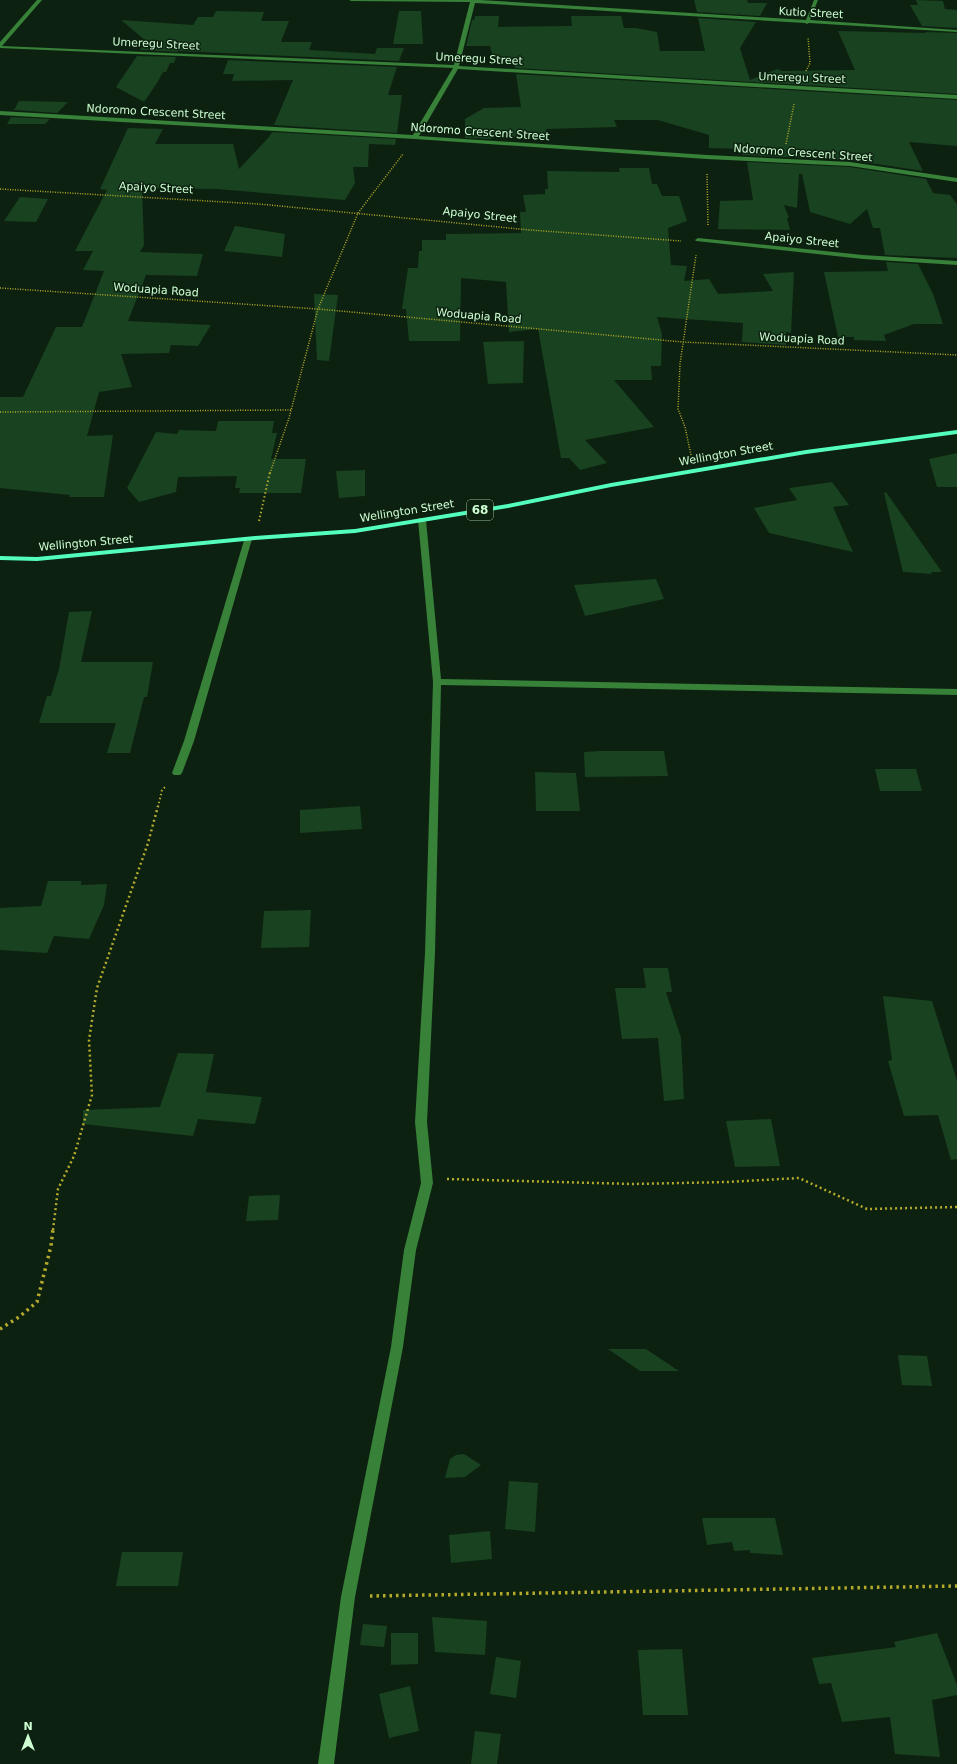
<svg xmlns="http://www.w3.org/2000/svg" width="957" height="1764" viewBox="0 0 957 1764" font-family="'DejaVu Sans',sans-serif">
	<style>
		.building { fill: #184220 }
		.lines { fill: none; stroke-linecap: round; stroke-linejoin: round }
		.path-far3 { stroke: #b4aa2c; stroke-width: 1.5; stroke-dasharray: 1 1.5; stroke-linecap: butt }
		.path-far2 { stroke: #b4aa2c; stroke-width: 2; stroke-dasharray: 1.5 2.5; stroke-linecap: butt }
		.path-far1 { stroke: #b4aa2c; stroke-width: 2.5; stroke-dasharray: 2 3; stroke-linecap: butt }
		.path { stroke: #b4aa2c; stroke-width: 3.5; stroke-dasharray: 2.5 4; stroke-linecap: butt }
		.minor { fill: #378139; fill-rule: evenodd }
		.major { fill: #54ffbd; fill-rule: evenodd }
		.labels { text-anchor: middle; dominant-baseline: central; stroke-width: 3; stroke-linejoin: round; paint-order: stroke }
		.far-street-label { font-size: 11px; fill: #cdffd2; stroke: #0d2110 }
		.shield { fill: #0d2110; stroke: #93bc98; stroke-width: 1 }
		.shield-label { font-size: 12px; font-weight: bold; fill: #cdffd2 }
	</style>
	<rect width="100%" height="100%" fill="#0d2110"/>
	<path class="building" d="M694 0H747L748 3H767L760 16 697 12Z
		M916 0 943 1 945 9 957 10V28L922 26 910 5H918Z
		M216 11 264 12 261 21H289L281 42H312L309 50 375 54 377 48H404L399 61 178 51 177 52 140 50 146 41 121 20 193 25 198 17H213Z
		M399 11H421L423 44H393Z
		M475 16H499L498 27 572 26 571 16H621L624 28H636L657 32 660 51H705L698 18 756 22 740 48 750 80 777 69 782 71 855 70 838 31 926 33 925 32 957 33V94L515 68 513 58H493L490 46H466L472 20H474Z
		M137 56 176 57 174 63H170L166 72H163L157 83 144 102 116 87Z
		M226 60 397 67 388 95H402L397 133 274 125 293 80 232 81 234 74H223L228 60Z
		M516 74 957 100V146L909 142 923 171 850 160 743 155 739 149 709 148V135L658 120H614L617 127 546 129 547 136 492 137 491 139 465 138V119L484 108 521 107Z
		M19 101 68 102 57 113 14 110Z
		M11 117 50 119 45 124H7Z
		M128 128 163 129 155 144H233L239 169 269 137 272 132 396 139 395 145 369 144 368 167H353L355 183 345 200 217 189 142 188 144 245 140 252 203 254 197 276 146 275 128 321 211 325 198 346 171 345 169 353 121 354 132 387 99 392 87 436 113 435 104 497H69L70 495 0 488V397H23L56 327H82L104 271 83 270 93 251H75L107 190 100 189Z
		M747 162 850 167 926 179 933 193 950 195 957 204V258L885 255 880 228H873L867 209 850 224 810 212 802 174H799L797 208 784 205 789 218H787L790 230 718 229 720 201 753 200Z
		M619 168H649L652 184H657L662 196H679L687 221 668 228 671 265 687 266 684 281 709 279 718 294 773 291 763 274 794 272 791 333 786 332V345L742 342 743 323 657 317 662 334 661 366H651L652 380H614L654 427 585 440 607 463 580 470 569 458H561L538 329 509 332 506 282 461 278 460 341H409L406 309H402L408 268H418L419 251H422V240H446V234L521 233 520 212H526L523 195 545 194V189H548L547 171 620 172Z
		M20 197 48 199 36 222 4 221Z
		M235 226 285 234 282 257 224 251Z
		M886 262 918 264 933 294 943 324H914L884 335 886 341 854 340V337H838L824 272 888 271Z
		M314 294 338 295 329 361 317 360Z
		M524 341 523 383 488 384 483 342Z
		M218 421H274L272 433H277L271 459H306L301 493H239L240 488H235L237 476 178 477 176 492 139 502 127 488 156 432 177 434 179 430 216 431Z
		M957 453V487H937L929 459Z
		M365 470V496L339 498 336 471Z
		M832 482 849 505 833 507 853 552 769 533 754 508 797 500 789 488Z
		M886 492 930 555 942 572H931L932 574 903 572 884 493Z
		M656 579 664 599 585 616 574 585Z
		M92 611 81 662H153L147 697H144L130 753H107L116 723H39L47 696H51L59 669 69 612Z
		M599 751H664L668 776 585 777 584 752Z
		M875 769H916L922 791H880Z
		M535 772 576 773 580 811H536Z
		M360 806 362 829 300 833V810Z
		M48 881H81V885L107 884 104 905 89 939 54 936 47 953 0 950V908L41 906Z
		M311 910 309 947 261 948 264 911Z
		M643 968H668L672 992H666L681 1038 684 1099 664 1101 658 1038 622 1039 615 988H646Z
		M883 996 932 1001 957 1081V1159L951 1160 938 1115 904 1116 888 1061 892 1060Z
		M178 1053 214 1054 206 1092 262 1097 255 1124 198 1119 193 1136 83 1124V1110L160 1107Z
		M771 1119 780 1166 735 1167 726 1121Z
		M280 1195 278 1220 246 1221 249 1196Z
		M608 1349H646L679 1371H640Z
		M898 1355 927 1356 932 1386 902 1385Z
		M464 1454 481 1465 465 1477 445 1478 450 1459 456 1455Z
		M509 1481 538 1483 535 1532 505 1529Z
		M702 1518H775L783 1555 750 1553V1550L734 1551 732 1542 707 1545Z
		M490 1531 492 1559 451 1563 449 1535Z
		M122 1552H183L178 1586H116Z
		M432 1617 487 1621 485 1655 435 1652Z
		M363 1624 387 1626 384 1647 360 1645Z
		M391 1633H418V1664L391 1665Z
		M937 1633 957 1685V1695L932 1700 940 1757 895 1754 890 1717 842 1722 831 1683 819 1684 812 1658 896 1647 894 1642Z
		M682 1649 688 1715H643L638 1650Z
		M496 1657 521 1661 516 1698 490 1694Z
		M410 1686 419 1731 389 1738 379 1694Z
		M475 1731 501 1734 497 1764H471Z"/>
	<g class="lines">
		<path class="path-far3" d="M806 71 810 63 808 37
			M786 144 794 104
			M707 174 708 225
			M0 189 259 204 530 230 681 241
			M0 288 318 309 683 342 957 355
			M0 412 291 410
			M691 455 685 427 678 409 680 364 696 255
			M270 473 289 418 318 309 358 213 403 154"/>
		<path class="path-far2" d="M259 521 270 472
			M158 807 162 790 166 786"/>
		<path class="path-far1" d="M447 1179 633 1184 727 1182 799 1178 867 1209 957 1207
			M53 1230 58 1189 74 1156 92 1095 89 1040 97 988 148 843 158 806"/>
		<path class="path" d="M0 1329 19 1317 37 1302 51 1246 53 1229
			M370 1596 957 1586"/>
		<path class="minor" d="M37 0H42L2 46 454 65 470 2 351 1 349 0H480L806 20 814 0H818L810 20 957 30V32L809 23 807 24 805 23 475 3 459 66 957 95V99L458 69 419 136 707 155 850 162 957 178V182L850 166 707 159 415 139 0 115V111L413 135 453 68 0 48V42Z
			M698 238 863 255 957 261V265L863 259 696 241 695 240Z
			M419 518H422L426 520 441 679 957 689V695L441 685 435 953 427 1122 433 1183 416 1250 403 1347 355 1597 334 1764H318L341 1597 391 1347 404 1250 421 1183 415 1122 425 953 433 682 418 520Z
			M245 537H251L252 539 194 741 182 773 180 775H174L172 773 184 741Z"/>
		<path class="major" d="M957 430V434L806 454 611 487 508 508 355 533 255 540 37 561 0 560V556L37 557 255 536 355 529 508 504 611 483 806 450Z"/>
	</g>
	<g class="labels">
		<g class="far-street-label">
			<text transform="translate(811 13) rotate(3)">Kutio Street</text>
			<text transform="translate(156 44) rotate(3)">Umeregu Street</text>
			<text transform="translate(479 59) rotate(3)">Umeregu Street</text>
			<text transform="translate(802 78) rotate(2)">Umeregu Street</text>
			<text transform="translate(156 112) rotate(3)">Ndoromo Crescent Street</text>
			<text transform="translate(480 132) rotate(4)">Ndoromo Crescent Street</text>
			<text transform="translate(803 153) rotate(4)">Ndoromo Crescent Street</text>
			<text transform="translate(156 188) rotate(3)">Apaiyo Street</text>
			<text transform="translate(480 215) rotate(6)">Apaiyo Street</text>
			<text transform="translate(802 240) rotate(6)">Apaiyo Street</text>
			<text transform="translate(156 290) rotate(4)">Woduapia Road</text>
			<text transform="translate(479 316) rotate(5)">Woduapia Road</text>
			<text transform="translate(802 339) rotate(3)">Woduapia Road</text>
			<text transform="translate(726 454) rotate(-10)">Wellington Street</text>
			<text transform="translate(407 511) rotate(-9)">Wellington Street</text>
			<text transform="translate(86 543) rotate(-5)">Wellington Street</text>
		</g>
		<rect class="shield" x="467" y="500" width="26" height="20" rx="3"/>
		<g class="shield-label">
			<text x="480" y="510">68</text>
		</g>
	</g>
	<g transform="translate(28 1736)" stroke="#0d2110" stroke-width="3" paint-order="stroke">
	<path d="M0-3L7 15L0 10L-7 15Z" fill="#cdffd2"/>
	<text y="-6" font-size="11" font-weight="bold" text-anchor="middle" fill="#cdffd2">N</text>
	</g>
</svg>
